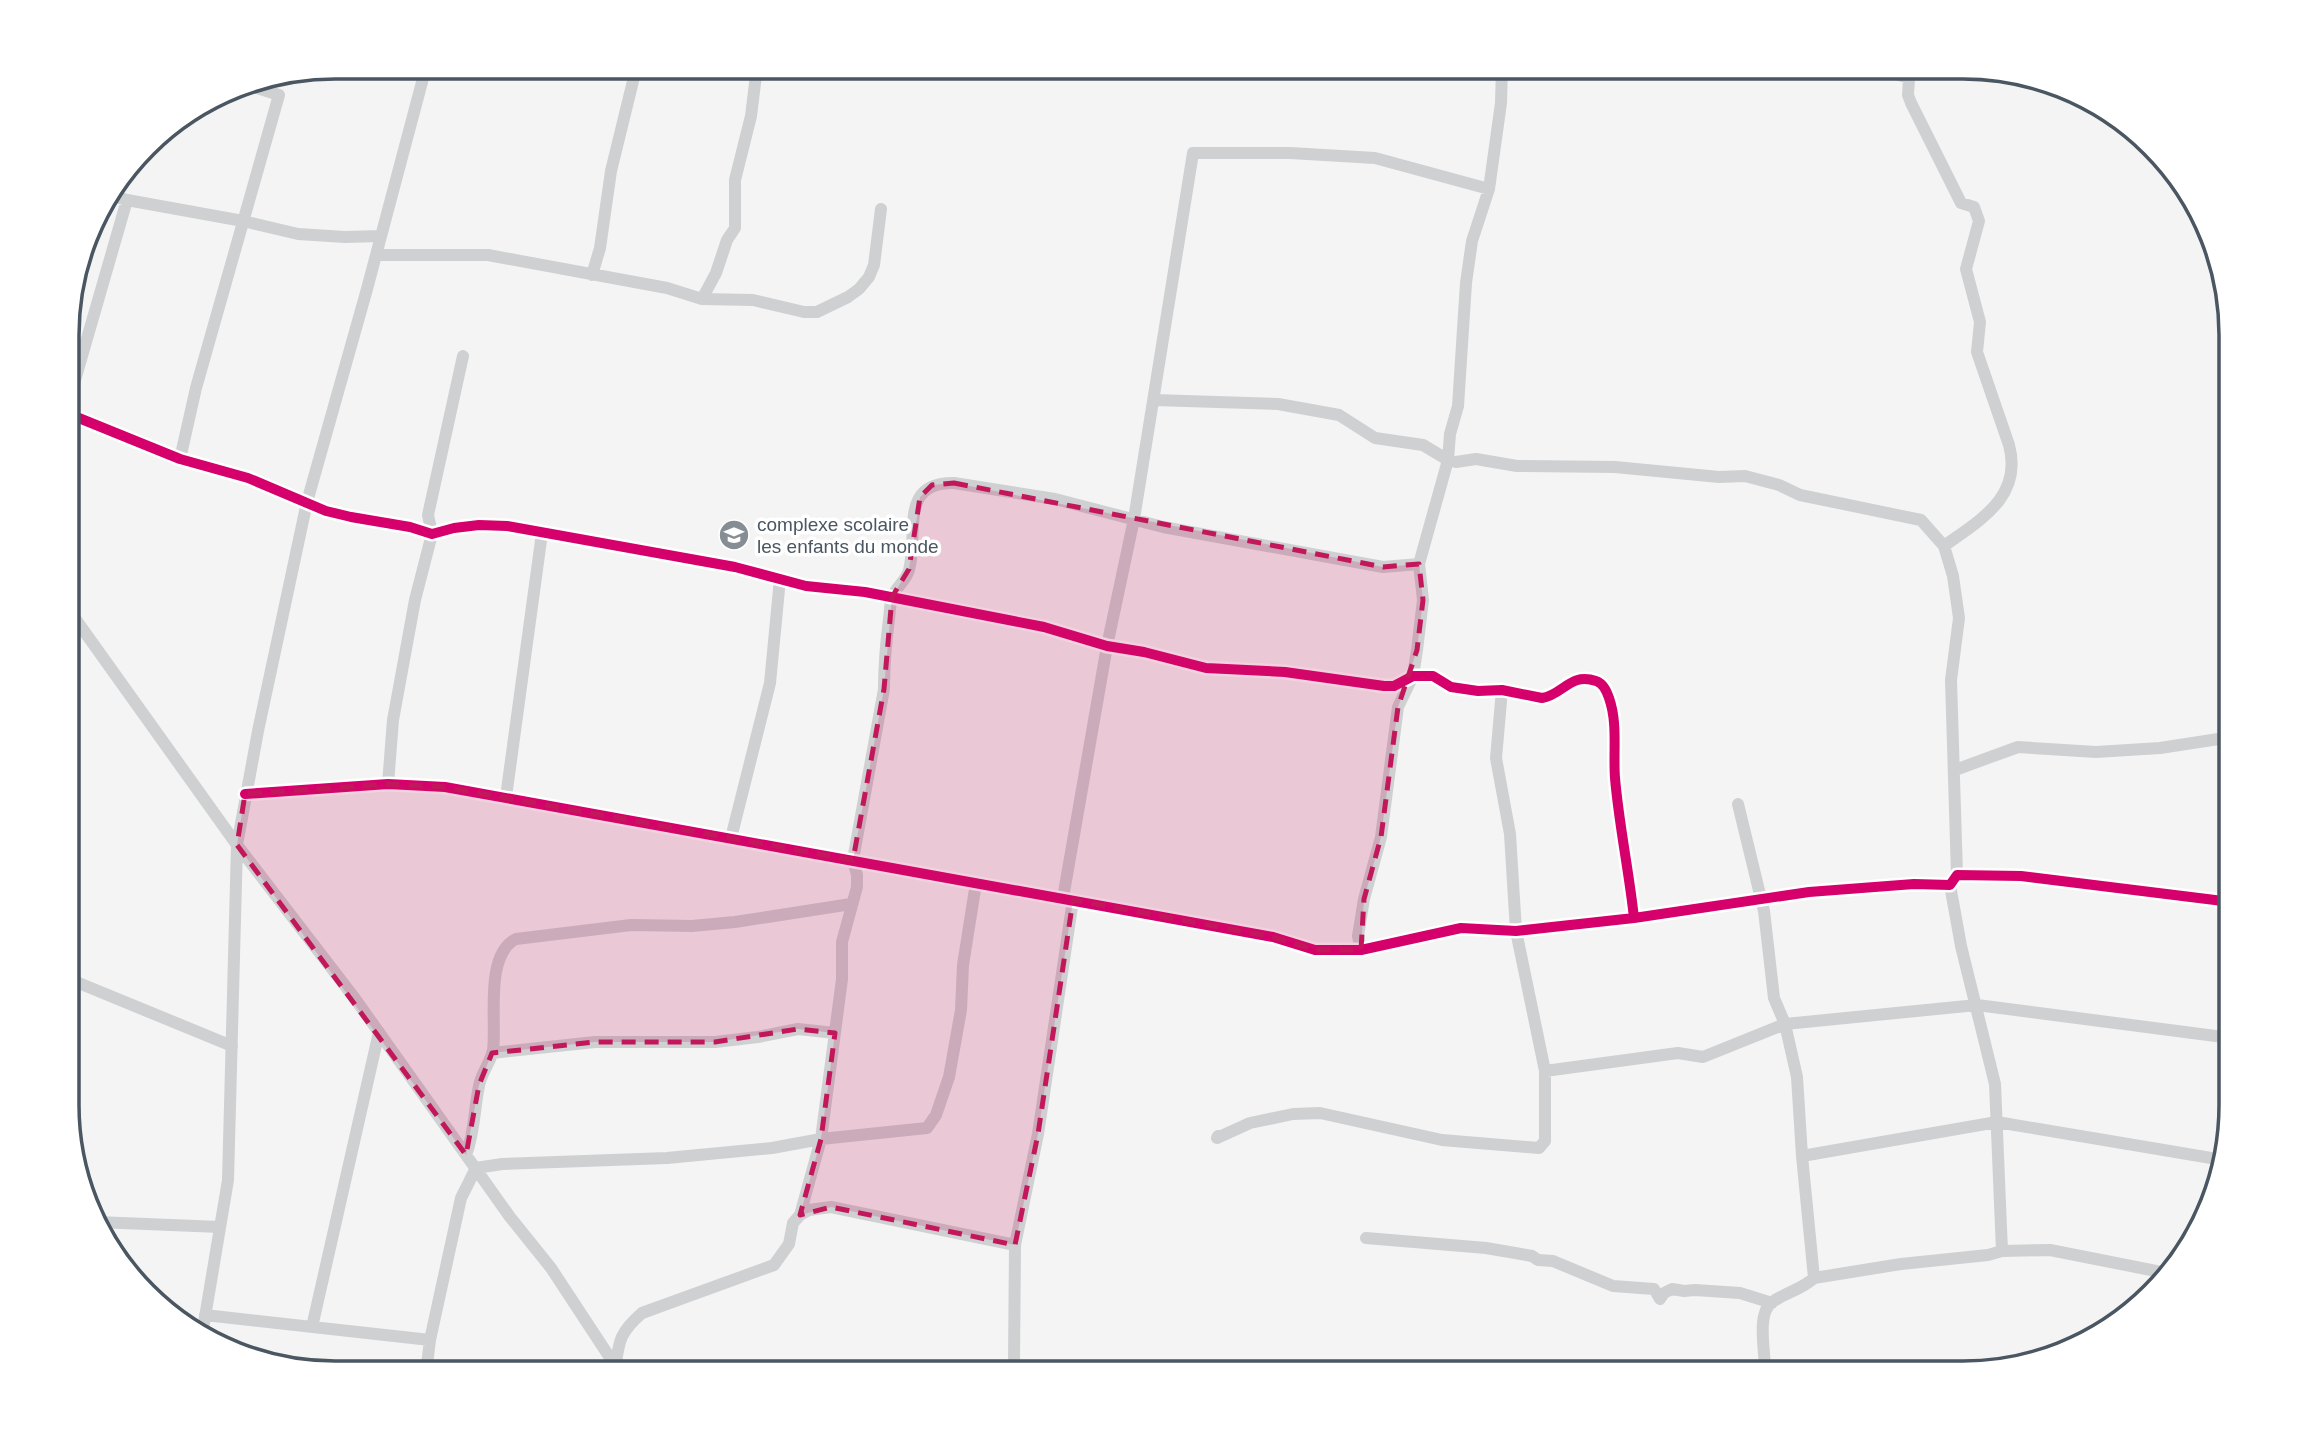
<svg xmlns="http://www.w3.org/2000/svg" width="2298" height="1440" viewBox="0 0 2298 1440" font-family="Arial,sans-serif">
	<style>
		.lines { fill: none; stroke-linecap: round; stroke-linejoin: round }
		.street { stroke: #ced0d2; stroke-width: 12 }
		.cycleway-casing { stroke: #fff; stroke-width: 15 }
		.cycleway { stroke: #d6006c; stroke-width: 10 }
		.marked { fill: #c2185b; fill-opacity: 0.2; stroke: #c2185b; stroke-width: 5; stroke-dasharray: 14 9; stroke-linejoin: round }
		.labels { text-anchor: middle; dominant-baseline: central; stroke-width: 7; stroke-linejoin: round; paint-order: stroke }
		.poi-label { font-size: 19px; fill: #4a5661; stroke: #fff; text-anchor: start }
		.rim { fill: none; stroke: #4a5661; stroke-width: 3.5 }
	</style>
	<rect width="100%" height="100%" fill="#f4f4f4"/>
	<g class="lines">
		<path class="street" d="M1502 67 1501 103 1489 189 1472 241 1466 283 1458 406 1450 434 1448 460 1456 462 1476 459 1517 466 1615 467 1719 477 1745 476 1779 485 1800 495 1921 520 1944 546 1953 576 1959 618 1951 680 1957 875
			M1873 67 1909 78 1908 95 1911 103 1961 203 1974 207 1979 221 1966 269 1980 322 1977 352 2009 445C2023 497 1980 520 1944 546
			M110 195 127 200 243 221 298 234 345 237 381 236
			M376 255H488L667 288 702 299 753 300 804 312H817L848 297 859 289 869 277 874 265 881 209
			M592 275 600 248 611 171 634 77V67
			M702 299 716 273 727 240 735 228V180L751 116 757 67
			M1154 400 1278 404 1339 415 1375 438 1423 445 1448 460 1419 564 1423 600 1417 650 1413 676 1398 707 1381 837 1364 899 1358 936 1361 950
			M69 401 127 200
			M69 414 180 459 248 478 326 511 351 517 410 527 432 534 454 528 479 525 507 526 735 567 806 586 865 592 1044 627 1107 646 1144 652 1206 668 1285 672 1384 686H1394L1413 676H1433L1451 687 1478 691 1502 690 1542 698C1563 695 1570 672 1596 681 1603 683 1607 692 1609 698 1618 723 1613 752 1615 778 1619 825 1629 871 1634 918
			M180 459 196 388 279 95 245 84
			M69 610 237 845 356 1000 510 1217 551 1268 620 1373
			M1955 770 2018 747 2096 752 2160 748 2225 738
			M388 784 393 720 415 600 432 534 428 515 463 356
			M245 794 388 784 445 787 1273 937 1315 950H1361L1461 928 1516 931 1634 918 1809 892 1914 884 1950 885 1957 875 2021 876 2231 902
			M506 797 542 533
			M1738 804 1764 911 1774 998 1785 1024 1977 1005 2231 1038
			M731 838 770 683 780 579
			M1063 898 1107 646 1134 519 1193 153H1290L1375 158 1489 189
			M69 979 232 1046
			M492 1053 595 1042H715L758 1037 798 1029 835 1033
			M1545 1071 1678 1053 1703 1057 1785 1024 1797 1077 1802 1156 1814 1278
			M1218 1136 1217 1138 1250 1123 1293 1114 1320 1113 1442 1140 1539 1148 1545 1141V1071L1516 931 1510 834 1496 758 1502 690
			M466 1155C475 1132 474 1109 479 1086 481 1073 491 1062 493 1050 497 1021 484 955 516 939L631 925 692 926 735 922 851 904
			M1802 1156 1997 1122 2223 1160
			M800 1215 821 1139 842 979V942L857 887V875L853 860 884 689C884 666 886 642 889 619 890 612 890 603 892 597 896 587 906 581 909 570 919 534 898 482 954 483L1055 499 1163 527 1383 567 1419 564
			M97 1222 220 1227
			M1366 1238 1486 1248 1532 1256 1538 1260 1553 1261 1613 1286 1654 1289 1660 1299 1664 1293 1672 1289 1684 1291 1695 1290 1740 1293 1772 1303
			M2002 1251 2050 1250 2166 1273
			M205 1315 430 1340
			M312 1327 379 1032
			M202 1335 228 1180 237 845 258 731 307 502 367 289 426 67
			M615 1370C619 1341 619 1333 642 1313L774 1265 789 1244 793 1223 800 1215 809 1210 831 1207 1015 1245
			M426 1373 430 1340 461 1198 476 1168 502 1164 667 1158 772 1148 821 1139 927 1128 936 1115 949 1077 961 1010 963 965 976 883
			M1017 1373 1014 1364 1015 1245 1038 1134 1073 900
			M1647 1373V1372
			M1765 1373C1766 1356 1756 1315 1771 1303 1784 1293 1801 1290 1814 1278L1901 1264 1988 1255 2002 1251 1995 1084 1961 946 1950 885"/>
		<g class="cycleway-casing">
			<path id="cycleway" d="M69 414 180 459 248 478 326 511 351 517 410 527 432 534 454 528 479 525 507 526 735 567 806 586 865 592 1044 627 1107 646 1144 652 1206 668 1285 672 1384 686H1394L1413 676H1433L1451 687 1478 691 1502 690 1542 698C1563 695 1570 672 1596 681 1603 683 1607 692 1609 698 1618 723 1613 752 1615 778 1619 825 1629 871 1634 918
				M245 794 388 784 445 787 1273 937 1315 950H1361L1461 928 1516 931 1634 918 1809 892 1914 884 1950 885 1957 875 2021 876 2231 902"/>
		</g>
		<use href="#cycleway" class="cycleway"/>
	</g>
	<path class="marked" d="M954 483 1383 567 1419 564 1423 600 1417 650 1398 707 1381 837 1364 899 1361 950H1315L1273 937 1073 900 1038 1134 1015 1245 831 1207 800 1215 821 1139 835 1033 798 1029 715 1042H595L492 1053 479 1085 466 1155 237 845 245 794 388 784 445 787 853 860 884 689 892 597 909 569 920 497 932 485Z"/>
	<defs>
		<g id="school-disc" transform="scale(1.575)"><circle r="9.5" fill="#868d94" stroke="#fff"/><path d="M0-5L7-2L0 1L-7-2ZM-4 1L0 2.5L4 1V4Q0 6-4 4Z" fill="#fff"/></g>
	</defs>
	<g fill-rule="evenodd">
		<use href="#school-disc" x="734" y="535"/>
	</g>
	<g class="labels">
		<g class="poi-label">
			<text x="757" y="524">complexe scolaire<tspan x="757" dy="22">les enfants du monde</tspan></text>
		</g>
	</g>
	<path d="M0 0H2298V1440H0ZM335 79H1963A256 256 0 0 1 2219 335V1105A256 256 0 0 1 1963 1361H335A256 256 0 0 1 79 1105V335A256 256 0 0 1 335 79Z" fill="#fff" fill-rule="evenodd"/>
	<path class="rim" d="M335 79H1963A256 256 0 0 1 2219 335V1105A256 256 0 0 1 1963 1361H335A256 256 0 0 1 79 1105V335A256 256 0 0 1 335 79Z"/>
</svg>
